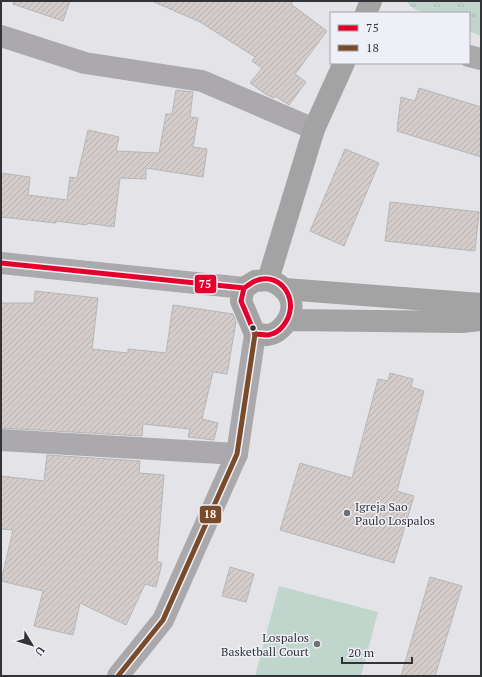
<svg xmlns="http://www.w3.org/2000/svg" width="482" height="677" viewBox="0 0 482 677" font-family="'PT Serif',serif">
	<style>
		.grass { fill: url(#grass-tufts) }
		.park { fill: #c0d6cd }
		.building { fill: url(#building-hatch); stroke: #b7b6b7 }
		.lines { fill: none; stroke-linecap: round; stroke-linejoin: round }
		.minor { stroke: #aba9ab; stroke-width: 22 }
		.tertiary { stroke: #aba9ab; stroke-width: 22 }
		.secondary { stroke: #aaa8ab; stroke-width: 22 }
		.primary { stroke: #a3a3a3; stroke-width: 22 }
		.bus-1-casing { stroke: #eff0f7; stroke-width: 8 }
		.bus-2-casing { stroke: #eff0f7; stroke-width: 8 }
		.bus-1 { stroke: #e4002b; stroke-width: 5 }
		.bus-2 { stroke: #7a4b2a; stroke-width: 5 }
		.bus-dot { fill: #323336; stroke: #eff0f7; stroke-width: 1.5 }
		.poi-dot { fill: #707174; stroke: #eff0f7; stroke-width: 1.5 }
		.labels { text-anchor: middle; dominant-baseline: central; stroke-width: 3; stroke-linejoin: round; paint-order: stroke }
		.poi-label { font-size: 12px; fill: #323336; stroke: #eff0f7; text-anchor: start }
		.line-badge { stroke: #eff0f7; stroke-width: 1.5 }
		.badge-label { font-size: 11px; text-anchor: middle; font-weight: bold; fill: #fff }
	</style>
	<defs>
		<pattern id="grass-tufts" width="24" height="20" patternUnits="userSpaceOnUse"><rect width="24" height="20" fill="#c0d6cd"/><path d="M3 7l-1-3M5 7V3M7 7l1-3M15 17l-1-3M17 17v-4M19 17l1-3" fill="none" stroke="#a5b8b1"/></pattern>
		<pattern id="building-hatch" width="6" height="6" patternUnits="userSpaceOnUse"><rect width="6" height="6" fill="#d3cccb"/><path d="M-1 1l2-2M0 6l6-6M5 7l2-2" fill="none" stroke="#b6b0af"/></pattern>
	</defs>
	<rect width="100%" height="100%" fill="#e4e4e8"/>
	<path class="grass" d="M407 1H481V36L469 31V13C453 13 414 18 407 1Z"/>
	<path class="park" d="M279 586 378 612 361 676H255Z"/>
	<path class="building" d="M14 1H70L63 21 13 4Z
		M152 1H292V5L327 31 295 74 306 82 289 105 275 96 274 98 267 95 250 83 262 68 252 61 255 57 200 22Z
		M419 88 481 107V157L397 131 401 97 415 101Z
		M176 90 193 92 190 117 198 118 193 147 207 149 203 177 146 168V179L120 178 114 227 87 223V225L56 221V223L1 217V173L30 177 28 195 67 200 70 177 77 178 88 130 119 137 116 151 159 153 166 114H172Z
		M345 149 379 163 344 246 310 231Z
		M390 202 479 212 475 251 385 241Z
		M35 291 98 298 92 349 128 353V349L166 353 173 305 233 314 236 322 227 374 213 372 202 419 218 423 214 440 188 437 190 429 143 424 142 436 1 428V303H34Z
		M390 373 413 379 411 387 424 391 397 491 414 496 394 563 280 530 300 463 352 478 378 379 388 381Z
		M47 455 140 461 139 473 164 475 157 561 162 563 156 587 145 584 126 625 80 603 73 635 34 626 43 591 1 581 13 530 1 529V476L44 481Z
		M230 567 254 574 246 602 222 596Z
		M430 577 462 586 435 676H401Z"/>
	<g class="lines">
		<path class="minor" d="M1 36 85 63 202 81 314 129
			M469 56 481 59
			M1 440 237 454"/>
		<path class="tertiary" d="M1 263 244 288"/>
		<path class="secondary" d="M118 676 163 620 237 454 255 334"/>
		<path class="primary" d="M366 13 371 1
			M268 280 314 129 344 63
			M268 280C290 287 299 307 284 325 280 330 274 334 268 335 264 335 259 334 255 334L241 301 244 288 255 281Z
			M285 289 481 304
			M289 320 461 322 481 320"/>
		<g class="bus-1-casing">
			<path id="bus-1" d="M1 263 244 288C247 286 251 283 255 281 282 270 302 303 283 326 280 330 274 334 268 335 264 335 259 334 255 334L241 301 244 288"/>
		</g>
		<g class="bus-2-casing">
			<path id="bus-2" d="M118 676 163 620 237 454 255 334"/>
		</g>
		<use href="#bus-1" class="bus-1"/>
		<use href="#bus-2" class="bus-2"/>
	</g>
	<circle class="bus-dot" cx="253" cy="328" r="3.5"/>
	<g class="poi-dot">
		<circle cx="347" cy="513" r="4"/>
		<circle cx="317" cy="644" r="4"/>
	</g>
	<g class="labels">
		<g class="poi-label">
			<text x="355" y="506">Igreja Sao<tspan x="355" dy="14">Paulo Lospalos</tspan></text>
			<text x="309" y="637" text-anchor="end">Lospalos<tspan x="309" dy="14">Basketball Court</tspan></text>
		</g>
	</g>
	<g class="line-badge">
		<rect x="194" y="274" width="23" height="20" rx="4" fill="#e4002b"/>
		<rect x="199" y="505" width="23" height="19" rx="4" fill="#7a4b2a"/>
	</g>
	<g class="badge-label">
		<text x="205" y="288">75</text>
		<text x="210" y="518">18</text>
	</g>
	<rect width="482" height="677" fill="none" stroke="#323336" stroke-width="4"/>
	<rect x="330" y="12" width="140" height="52" fill="#eff0f7" stroke="#a3a4aa"/>
	<rect x="338" y="25" width="20" height="6" fill="#e4002b" stroke="#a3a4aa"/>
	<text x="366" y="32" font-size="12" fill="#323336">75</text>
	<rect x="338" y="45" width="20" height="6" fill="#7a4b2a" stroke="#a3a4aa"/>
	<text x="366" y="52" font-size="12" fill="#323336">18</text>
	<g transform="translate(32 645) rotate(128)" stroke="#eff0f7" stroke-width="3" paint-order="stroke">
	<path d="M0-3L7 15L0 10L-7 15Z" fill="#323336"/>
	<text y="-6" font-size="11" font-weight="bold" text-anchor="middle" fill="#323336">U</text>
	</g>
	<path d="M342 657v6h70v-6" fill="none" stroke="#323336" stroke-width="2"/>
	<text x="348" y="657" font-size="12" fill="#323336" stroke="#eff0f7" stroke-width="3" paint-order="stroke">20 m</text>
</svg>
